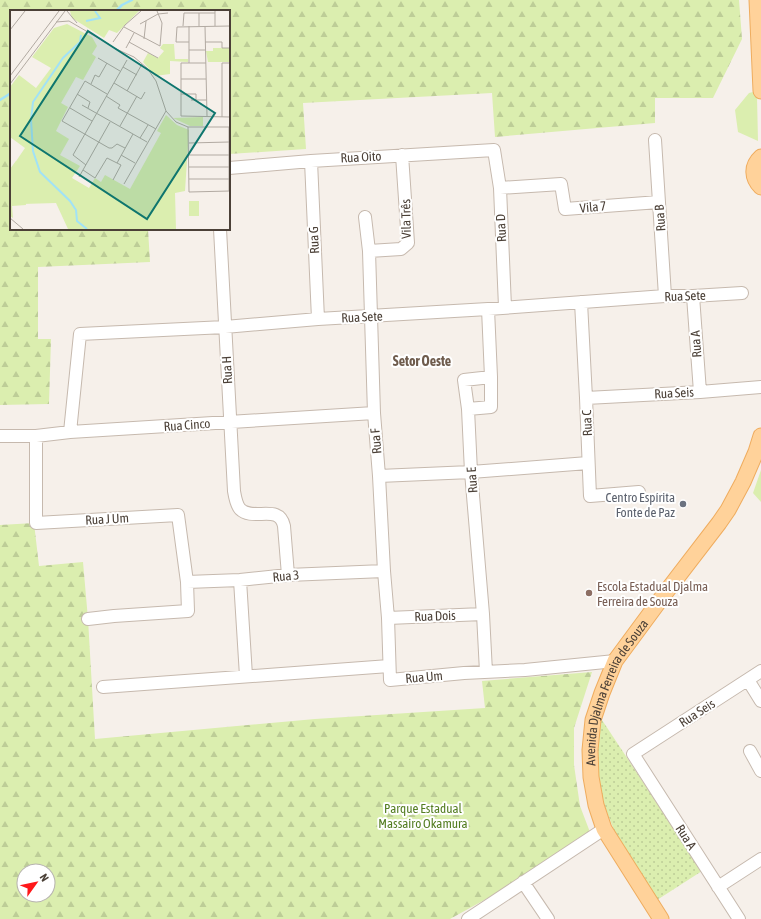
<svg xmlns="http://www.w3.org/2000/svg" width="761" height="919" viewBox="0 0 761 919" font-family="'Asap Condensed',sans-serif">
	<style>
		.grass { fill: #dbeeaf }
		.forest { fill: url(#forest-firs); fill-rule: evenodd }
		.park { fill: url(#park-dots) }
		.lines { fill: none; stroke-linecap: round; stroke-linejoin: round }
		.stream { stroke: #a1e2f7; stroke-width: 2.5 }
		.minor-casing { stroke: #c6b9ae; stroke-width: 14 }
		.major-casing { stroke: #efac5e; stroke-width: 17 }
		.minor { stroke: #fff; stroke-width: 12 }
		.major { stroke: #ffd29a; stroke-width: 15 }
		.worship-dot { fill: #6b7280; stroke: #fff; stroke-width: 1.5 }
		.education-dot { fill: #8d6e63; stroke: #fff; stroke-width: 1.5 }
		.labels { text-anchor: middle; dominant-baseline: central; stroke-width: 4; stroke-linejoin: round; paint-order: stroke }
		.street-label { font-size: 13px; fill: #4b4037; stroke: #fff }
		.worship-label { font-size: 13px; fill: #5b616d; stroke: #fff; text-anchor: end }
		.education-label { font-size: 13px; fill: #785e54; stroke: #fff; text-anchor: start }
		.park-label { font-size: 13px; fill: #547e22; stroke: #fff }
		.neighbourhood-label { font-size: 14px; font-weight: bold; fill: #6f5c4d; stroke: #fff }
		.inset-river { fill: none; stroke: #a1e2f7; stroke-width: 2 }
		.inset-road { fill: none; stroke: #b2aaa2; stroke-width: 1 }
		.view { fill: #0f766e; fill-opacity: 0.15; stroke: #0f766e; stroke-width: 2 }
		.inset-edge { fill: none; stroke: #4b4037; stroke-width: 2 }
	</style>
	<defs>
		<pattern id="forest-firs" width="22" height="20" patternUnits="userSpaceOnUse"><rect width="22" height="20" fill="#dbeeaf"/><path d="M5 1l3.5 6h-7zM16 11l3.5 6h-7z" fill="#bdcd97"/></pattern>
		<pattern id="park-dots" width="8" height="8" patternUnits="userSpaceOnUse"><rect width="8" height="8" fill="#dbeeaf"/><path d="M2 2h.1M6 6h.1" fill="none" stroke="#bdcd97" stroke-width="1.8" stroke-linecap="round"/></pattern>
	</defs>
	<rect width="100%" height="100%" fill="#f6f0ea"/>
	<path class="grass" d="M753 92 755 94 757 97 758 141 738 132 735 110 749 93Z
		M761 470V502L753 493Z"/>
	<path class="forest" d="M0 0H739L742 39 713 98H655V123L495 137 492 93 303 103 306 149 229 154V11H11V229H148L150 262 38 267V339H51L49 404 0 405Z
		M34 523 39 566 83 562 88 619 95 739 315 719 485 708 482 681 592 672 574 728V765L580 806 593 840 450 919H0V525ZM24 871H48V895H24Z"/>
	<path class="park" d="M600 717 702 871 657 900 614 830 605 807 600 786 597 756Z"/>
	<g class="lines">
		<path class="stream" d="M116 11 122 5 132 0
			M0 100 11 93"/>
		<g class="minor-casing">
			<path id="minor" d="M655 140 665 296
				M311 161 318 319
				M229 168 311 161 494 150 500 188 505 307
				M500 188 561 184 565 209 659 202
				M365 217 369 251 374 413 379 476 384 571 388 618 390 680 464 673 525 670 615 661
				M220 229 234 491C235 497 236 504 240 509 253 522 279 503 284 526L288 575
				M369 251 401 249 408 243 402 155
				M693 296 700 392
				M581 302 586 398 590 496 639 492
				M586 398 700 392 761 387
				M468 409 464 380 491 377
				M70 432 80 334 225 327 318 319 488 309 665 296H693L742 293
				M0 436H36L70 432 374 413
				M36 436V523L178 515 187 582 188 611 114 616 88 619
				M379 476 471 472 588 463
				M240 580 246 676
				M187 582 240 580 288 575 384 571
				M388 618 483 614
				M486 672 483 614 471 472 468 409 491 407V377L488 309
				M748 680 761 701
				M103 687 389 666
				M750 751 761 771
				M523 882 548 919
				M718 887 761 859
				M468 919 604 829
				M739 919 633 754 761 671"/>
		</g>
		<g class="major-casing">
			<g id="major">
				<path d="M757 0 761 91"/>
				<path d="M761 157C751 166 752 178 761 187"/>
				<path id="s1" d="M661 919 604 829 596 805 591 777 590 750 593 720 602 693 615 661 666 592 719 523 728 510 743 482 756 452 761 436"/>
			</g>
		</g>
		<use href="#minor" class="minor"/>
		<use href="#major" class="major"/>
	</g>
	<circle class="worship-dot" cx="683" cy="504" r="4"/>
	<circle class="education-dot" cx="589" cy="593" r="4"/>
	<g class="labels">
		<g class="street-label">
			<text transform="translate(361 157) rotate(-3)">Rua Oito</text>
			<text transform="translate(593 207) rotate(-5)">Vila 7</text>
			<text transform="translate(660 218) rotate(-94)">Rua B</text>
			<text transform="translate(406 219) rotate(-91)">Vila Três</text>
			<text transform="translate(501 228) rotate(-93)">Rua D</text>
			<text transform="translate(314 240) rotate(-93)">Rua G</text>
			<text transform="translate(685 296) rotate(-2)">Rua Sete</text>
			<text transform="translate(362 317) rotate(-3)">Rua Sete</text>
			<text transform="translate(696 344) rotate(-94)">Rua A</text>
			<text transform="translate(227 370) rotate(-93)">Rua H</text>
			<text transform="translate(674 393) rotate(-3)">Rua Seis</text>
			<text transform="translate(587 423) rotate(-92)">Rua C</text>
			<text transform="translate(187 425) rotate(-4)">Rua Cinco</text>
			<text transform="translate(376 441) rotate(-95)">Rua F</text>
			<text transform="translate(472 480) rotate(-94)">Rua E</text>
			<text transform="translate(107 519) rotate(-3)">Rua J Um</text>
			<text transform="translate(286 576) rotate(-5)">Rua 3</text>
			<text transform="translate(435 616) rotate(-2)">Rua Dois</text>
			<text transform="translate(424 677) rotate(-5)">Rua Um</text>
			<text stroke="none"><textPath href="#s1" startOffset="251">Avenida Djalma Ferreira de Souza</textPath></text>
			<text transform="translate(697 713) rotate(-33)">Rua Seis</text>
			<text transform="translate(686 837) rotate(57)">Rua A</text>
		</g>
		<g class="worship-label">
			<text x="675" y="497">Centro Espírita<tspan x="675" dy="15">Fonte de Paz</tspan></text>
		</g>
		<g class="education-label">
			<text x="597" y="586">Escola Estadual Djalma<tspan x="597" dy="15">Ferreira de Souza</tspan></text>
		</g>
		<g class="park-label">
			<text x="423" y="808">Parque Estadual<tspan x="423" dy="15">Massairo Okamura</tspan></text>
		</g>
		<g class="neighbourhood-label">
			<text x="422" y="361">Setor Oeste</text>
		</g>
	</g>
	<g transform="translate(10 10)">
		<rect width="220" height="220" fill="#f6f0ea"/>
		<path d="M153 34H164L165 49H178V52L160 51V64L145 66 133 52 138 43 148 48 154 41 150 38ZM6 151 11 157 16 195 2 196 3 208 0 206V159ZM179 191H189V206H179Z" fill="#dbeeaf"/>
		<path d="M60 1H129L107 23 99 20 94 28 62 8ZM57 14 82 27 87 36 82 44 86 47 73 70 66 67 51 93 58 97 46 121 59 129 50 145 70 156 62 168 79 178 85 168 91 172 95 165 120 179 151 123 147 121 156 105 167 115 179 120 175 181 165 183 166 219H58L46 193 12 194V184L7 182 9 168 5 158 2 157 15 138 0 127V77L9 65 26 78 41 58 22 47 44 18Z" fill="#dbeeaf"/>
		<path d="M203 38H220V52H198L196 41H203ZM193 107V116H180L163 108Z" fill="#dbeeaf"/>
		<path class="inset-river" d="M76 11 90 8 85 1M71 25 70 32 53 48 23 92 21 110 23 141 30 162 60 191 66 200 67 211 77 219"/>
		<path class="inset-road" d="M57 1 67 13M174 3H205M46 12 59 11 100 35M130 14 148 4 158 3M173 16 174 3M189 16V3M195 16 197 106M205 16V1M114 17 150 36 152 13 147 1M0 20 15 1M134 29 136 11M103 32 115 15 131 1M119 32 148 48M179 32H166L167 17 220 16M195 32H212V38H220M104 38 124 47 137 58 146 71 156 101 166 112 178 117H220M116 38 124 23M179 40H195M88 48 110 61M179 53V16M196 53H171V106L220 107M113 57 127 65M0 66 49 1M171 69H196M104 73 131 89 135 82M0 74 55 1M81 74 85 65 89 67 97 53M117 81 132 54M67 84 80 92 78 98M97 84 75 71 52 111 99 138H102L107 134 115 138M171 84H186V90M96 86 110 95 108 98 146 119M181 90H197M72 95 137 132M60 98 82 111M212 107V53H220M110 116 127 86M178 117 179 182 220 181M219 117V181M130 128 138 115M179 133 219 132M111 145 125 153M179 145H219M107 153 123 124M76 155 63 145 117 50M179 157H219M73 160 85 168 97 148 111 155 103 170M69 167 100 112M179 169H219M114 174 156 101M0 208 13 219"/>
		<path class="view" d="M78 21 205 103 137 209 10 126Z"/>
		<rect width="220" height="220" class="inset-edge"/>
	</g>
	<g transform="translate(36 883) rotate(57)"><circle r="19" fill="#ffffff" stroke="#b7b3af"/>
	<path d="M0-3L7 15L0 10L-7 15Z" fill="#ff181a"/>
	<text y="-6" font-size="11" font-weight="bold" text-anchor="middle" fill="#4b4037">N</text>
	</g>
</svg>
